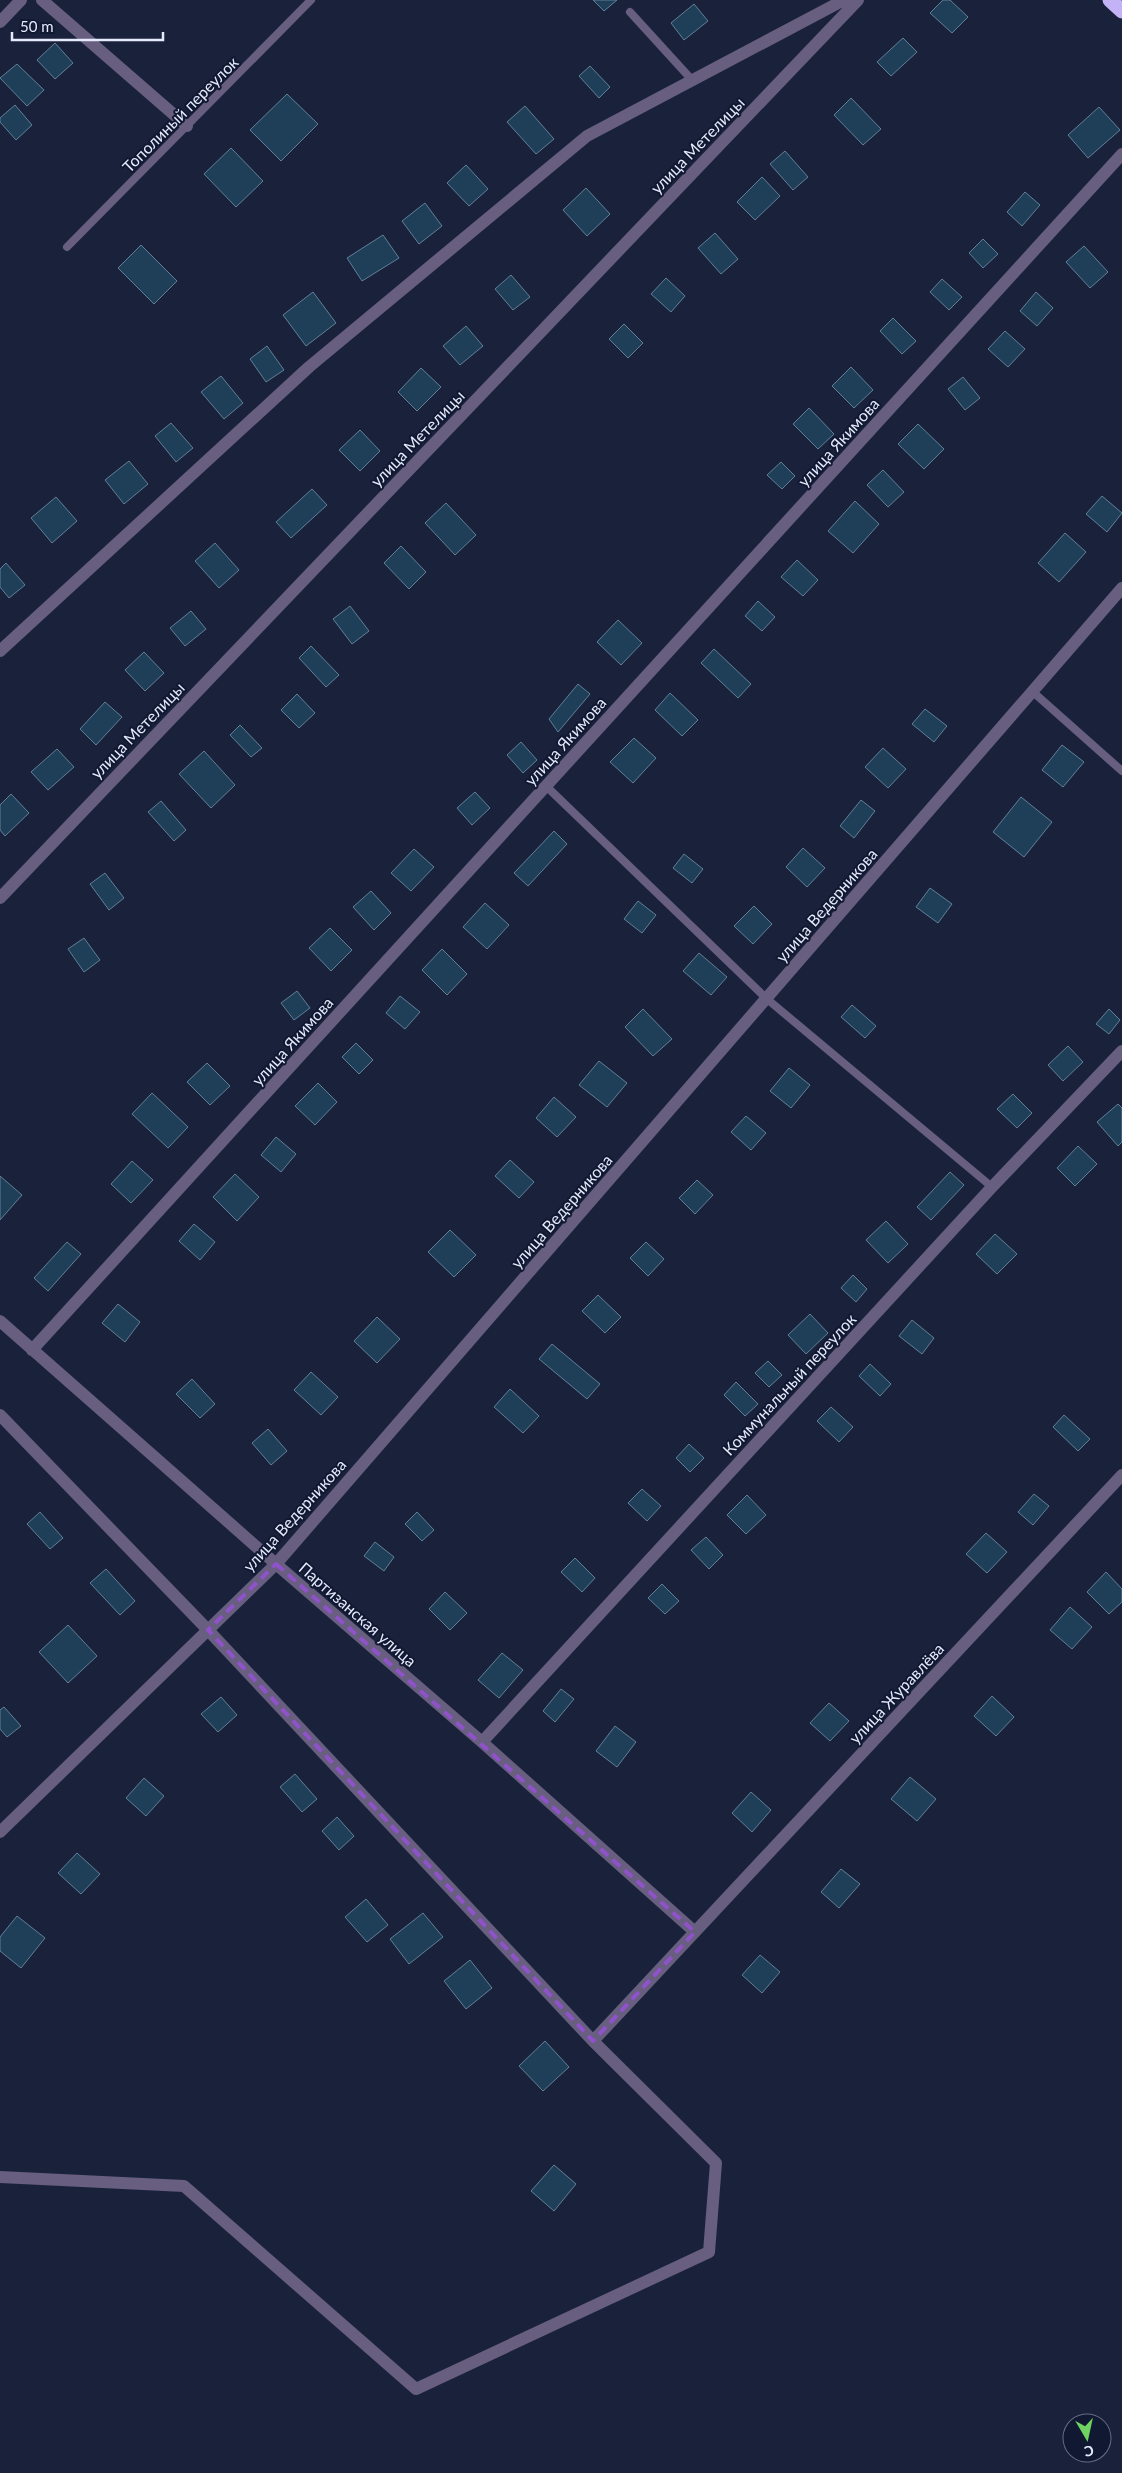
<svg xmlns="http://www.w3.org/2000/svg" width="1122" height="2473" viewBox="0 0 1122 2473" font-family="Lato,sans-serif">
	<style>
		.building { fill: #1f3f59; stroke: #637f98 }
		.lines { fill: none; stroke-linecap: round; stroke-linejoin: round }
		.lane { stroke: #675e80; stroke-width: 8 }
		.street { stroke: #675e80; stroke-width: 12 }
		.highway { stroke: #c4b2f6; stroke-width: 15 }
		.marked { fill: none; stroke: #9052cb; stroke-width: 4; stroke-dasharray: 10 6; stroke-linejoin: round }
		.labels { text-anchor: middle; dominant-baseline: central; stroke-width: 4; stroke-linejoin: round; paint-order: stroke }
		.street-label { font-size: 16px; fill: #e5ebfd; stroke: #111831 }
	</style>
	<rect width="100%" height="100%" fill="#1a223b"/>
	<path class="building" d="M593 0H617L604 11Z
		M943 0H950L968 17 952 33 930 13Z
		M694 4 708 21 684 40 671 23Z
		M903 38 917 52 891 76 877 62Z
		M55 43 73 63 55 79 37 60Z
		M17 64 44 90 27 106 0 78Z
		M590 66 610 87 599 98 579 76Z
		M287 94 318 124 281 161 250 130Z
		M851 98 881 129 863 145 834 115Z
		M15 105 32 125 16 140 0 122V118Z
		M525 106 554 139 536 154 507 122Z
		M1099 107 1120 130 1088 158 1068 135Z
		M231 148 263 181 236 207 204 174Z
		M785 151 808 177 793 190 770 164Z
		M466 165 488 189 469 206 447 183Z
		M762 177 780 196 755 220 737 202Z
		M586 188 610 214 587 236 563 210Z
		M1025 192 1040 205 1022 226 1007 212Z
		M425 203 442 226 419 244 402 221Z
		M715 233 738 259 721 274 698 248Z
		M383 235 399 258 362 281 347 258Z
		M983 239 998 254 983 268 969 253Z
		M141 245 177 281 154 304 118 268Z
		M1084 246 1108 272 1090 288 1066 262Z
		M511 275 530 297 513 310 495 289Z
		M666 278 685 296 671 312 651 294Z
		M942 279 962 297 949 310 930 292Z
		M313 292 336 323 306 346 283 315Z
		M1036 292 1053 308 1037 326 1020 311Z
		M893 318 916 341 902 354 880 331Z
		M624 324 643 343 628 358 609 339Z
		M466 326 483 346 460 365 443 346Z
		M1005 331 1025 349 1008 367 988 349Z
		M267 346 284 370 266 382 250 359Z
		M851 367 873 390 854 408 832 386Z
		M421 368 441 387 417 411 398 392Z
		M221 376 243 403 224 419 201 392Z
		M963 377 980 398 965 410 948 389Z
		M809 408 834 434 818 449 793 424Z
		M171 423 193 448 176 462 155 436Z
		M918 424 944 449 924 469 898 444Z
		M360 430 380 451 360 471 339 450Z
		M129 461 148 484 124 504 105 480Z
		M781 462 795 476 782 489 767 475Z
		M883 470 904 492 888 507 867 485Z
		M312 489 327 505 291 538 276 522Z
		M1102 496 1122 513 1107 532 1086 514Z
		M56 497 77 521 52 543 31 518Z
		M855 501 879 524 853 553 828 531Z
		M446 503 476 535 455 555 425 523Z
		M1065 533 1086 552 1059 582 1038 563Z
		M215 543 239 570 219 588 195 561Z
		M401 546 426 572 409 589 384 563Z
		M797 560 818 580 803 596 781 577Z
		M6 563 25 585 9 598 0 587V569Z
		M758 601 775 617 762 631 745 616Z
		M350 606 369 631 352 644 333 619Z
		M191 611 206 629 185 646 170 628Z
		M618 620 642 643 621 665 597 642Z
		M311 646 339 675 326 687 299 658Z
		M714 649 751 684 738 698 701 663Z
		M144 652 164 673 145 691 125 670Z
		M578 684 590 694 558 732 549 719Z
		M670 693 698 720 682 736 655 710Z
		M297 694 315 713 299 728 281 710Z
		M105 702 122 717 96 745 80 729Z
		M925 709 947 726 934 742 912 724Z
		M240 725 262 748 251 757 230 735Z
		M634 738 656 758 633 783 610 762Z
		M521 742 537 760 523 773 507 755Z
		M1062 745 1084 762 1063 787 1042 770Z
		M883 748 906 769 888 788 865 767Z
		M57 749 74 767 48 790 31 772Z
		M204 751 235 785 211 808 179 774Z
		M475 792 490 808 472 825 457 808Z
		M11 794 29 813 5 836 0 830V805Z
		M1021 797 1052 822 1024 857 993 832Z
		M861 800 875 811 854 838 840 826Z
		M161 801 186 830 174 841 148 812Z
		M554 831 567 844 528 886 514 873Z
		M803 848 825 868 807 887 786 867Z
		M414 849 434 867 411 891 391 873Z
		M684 854 703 869 692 883 673 868Z
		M105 873 124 898 109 910 90 884Z
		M930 888 952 904 938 923 916 907Z
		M371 891 391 913 374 930 353 907Z
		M638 901 656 915 642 933 624 919Z
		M485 903 509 925 487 949 463 927Z
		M754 906 772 924 753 944 734 926Z
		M330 928 352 950 331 971 309 948Z
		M84 938 100 960 84 972 68 949Z
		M442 949 467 974 447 995 422 970Z
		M699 953 727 977 711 995 683 971Z
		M297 991 310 1008 294 1020 281 1003Z
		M400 996 420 1012 405 1029 386 1013Z
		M852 1005 876 1026 865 1038 841 1017Z
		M643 1009 672 1039 653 1056 625 1027Z
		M1109 1009 1120 1020 1109 1034 1096 1024Z
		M356 1043 373 1060 359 1074 342 1057Z
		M1068 1046 1083 1062 1063 1081 1048 1065Z
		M599 1061 627 1083 607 1107 579 1085Z
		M207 1063 230 1086 210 1105 187 1082Z
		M789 1068 810 1085 791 1108 770 1091Z
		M318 1083 337 1102 315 1125 295 1106Z
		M152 1093 188 1127 168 1148 132 1114Z
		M1013 1094 1032 1113 1017 1128 997 1109Z
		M554 1097 576 1117 557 1137 536 1118Z
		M1118 1104 1122 1108V1142L1118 1146 1097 1122Z
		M746 1116 766 1133 751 1150 731 1132Z
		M276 1137 296 1154 281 1172 261 1155Z
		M1078 1146 1097 1164 1075 1186 1057 1168Z
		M510 1160 534 1182 519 1198 495 1176Z
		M132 1161 153 1180 131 1203 111 1184Z
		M950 1172 964 1185 931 1220 917 1207Z
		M235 1174 259 1197 237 1221 213 1197Z
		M0 1176 22 1195 0 1220Z
		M697 1180 713 1195 695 1214 679 1198Z
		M886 1221 908 1244 888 1263 866 1240Z
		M194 1224 215 1242 200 1260 179 1241Z
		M450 1230 476 1255 454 1277 428 1252Z
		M995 1234 1017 1254 997 1274 976 1254Z
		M67 1242 81 1254 48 1291 34 1278Z
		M646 1242 664 1259 648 1276 630 1258Z
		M853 1275 867 1289 856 1302 841 1288Z
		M598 1295 621 1317 605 1333 582 1311Z
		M118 1304 140 1322 125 1342 102 1323Z
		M810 1314 828 1333 806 1354 788 1335Z
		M377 1317 400 1339 377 1363 354 1341Z
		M912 1320 934 1338 922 1354 899 1336Z
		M552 1344 600 1384 587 1399 539 1359Z
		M768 1361 782 1375 769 1387 755 1373Z
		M870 1364 891 1384 880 1396 859 1376Z
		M311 1372 338 1397 321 1415 294 1390Z
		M192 1379 215 1404 200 1418 176 1394Z
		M736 1382 758 1404 745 1416 724 1395Z
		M510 1389 539 1416 523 1433 494 1407Z
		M831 1407 853 1427 839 1442 817 1421Z
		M1064 1415 1090 1439 1078 1451 1053 1427Z
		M268 1429 287 1451 271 1465 252 1443Z
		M689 1444 704 1458 690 1472 676 1458Z
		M642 1489 661 1506 647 1521 628 1503Z
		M1034 1494 1049 1506 1033 1525 1018 1512Z
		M747 1495 766 1515 746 1534 727 1515Z
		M40 1512 63 1538 50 1549 27 1524Z
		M417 1512 434 1530 422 1541 405 1524Z
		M986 1533 1007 1552 987 1573 966 1554Z
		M706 1537 723 1555 709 1569 691 1550Z
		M375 1542 394 1557 384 1571 364 1556Z
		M575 1558 595 1578 582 1592 561 1572Z
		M106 1569 135 1601 120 1615 90 1583Z
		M1106 1572 1122 1589V1602L1109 1614 1087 1592Z
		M662 1584 679 1601 665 1614 648 1598Z
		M445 1592 467 1613 450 1630 429 1609Z
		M1070 1607 1092 1627 1072 1649 1050 1630Z
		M68 1625 97 1656 68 1683 39 1652Z
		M502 1653 523 1670 499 1698 478 1680Z
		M561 1689 574 1699 555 1722 543 1711Z
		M992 1696 1014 1717 996 1736 974 1716Z
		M221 1697 237 1715 218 1732 201 1714Z
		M829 1703 849 1721 830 1741 810 1723Z
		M4 1707 21 1726 7 1737 0 1729V1710Z
		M615 1726 636 1742 617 1767 596 1751Z
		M295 1774 317 1799 302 1812 280 1787Z
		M910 1777 936 1799 917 1821 891 1799Z
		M144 1778 164 1796 146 1816 126 1798Z
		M751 1792 771 1810 752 1832 732 1813Z
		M337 1817 354 1836 339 1850 322 1831Z
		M77 1853 100 1874 81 1894 58 1873Z
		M841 1869 860 1884 839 1908 821 1892Z
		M366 1899 388 1925 367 1942 345 1917Z
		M423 1913 443 1937 409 1964 390 1939Z
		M17 1916 45 1938 21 1968 0 1951V1937Z
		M760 1955 780 1972 762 1993 742 1975Z
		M470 1960 492 1988 466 2009 444 1981Z
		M545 2041 569 2067 543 2091 519 2066Z
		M554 2165 576 2184 554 2211 531 2191Z"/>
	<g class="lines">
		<path class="lane" d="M630 12 692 80
			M67 247 311 0
			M1033 692 1122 771
			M546 786 767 999 992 1187"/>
		<path class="street" d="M42 0 187 126
			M0 22 21 0
			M0 651 309 367 587 136 844 0
			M0 898 858 0
			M0 1321 276 1564 482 1742 695 1932
			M32 1350 1122 154
			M0 1415 208 1630 593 2041
			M482 1742 992 1187 1122 1051
			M0 1832 276 1564 1122 588
			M0 2177 184 2186 416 2389 709 2252 716 2163 593 2041 1122 1475"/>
		<path class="highway" d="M1110 0 1122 11"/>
	</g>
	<path class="marked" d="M276 1564 695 1932 593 2041 208 1630Z"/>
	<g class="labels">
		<g class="street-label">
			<text transform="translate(180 114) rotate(-45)">Тополиный переулок</text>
			<text transform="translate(697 145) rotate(-46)">улица Метелицы</text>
			<text transform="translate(417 438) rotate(-46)">улица Метелицы</text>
			<text transform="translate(838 442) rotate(-48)">улица Якимова</text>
			<text transform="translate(137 730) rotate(-46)">улица Метелицы</text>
			<text transform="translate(565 741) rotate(-48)">улица Якимова</text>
			<text transform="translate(826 905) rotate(-49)">улица Ведерникова</text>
			<text transform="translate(292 1041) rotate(-48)">улица Якимова</text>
			<text transform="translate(561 1211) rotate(-49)">улица Ведерникова</text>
			<text transform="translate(789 1384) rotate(-47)">Коммунальный переулок</text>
			<text transform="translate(294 1515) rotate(-48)">улица Ведерникова</text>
			<text transform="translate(358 1614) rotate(41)">Партизанская улица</text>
			<text transform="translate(896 1693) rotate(-47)">улица Журавлёва</text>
		</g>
	</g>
	<g transform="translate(1087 2438) rotate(171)"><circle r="24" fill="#111831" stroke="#666c83"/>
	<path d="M0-4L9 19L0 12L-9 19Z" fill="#6ed360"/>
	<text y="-8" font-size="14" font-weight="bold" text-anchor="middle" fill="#e5ebfd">С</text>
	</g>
	<path d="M12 32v8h151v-8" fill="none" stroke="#e5ebfd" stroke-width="2.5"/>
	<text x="20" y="32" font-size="15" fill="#e5ebfd" stroke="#111831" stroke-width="4" paint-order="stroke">50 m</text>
</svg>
